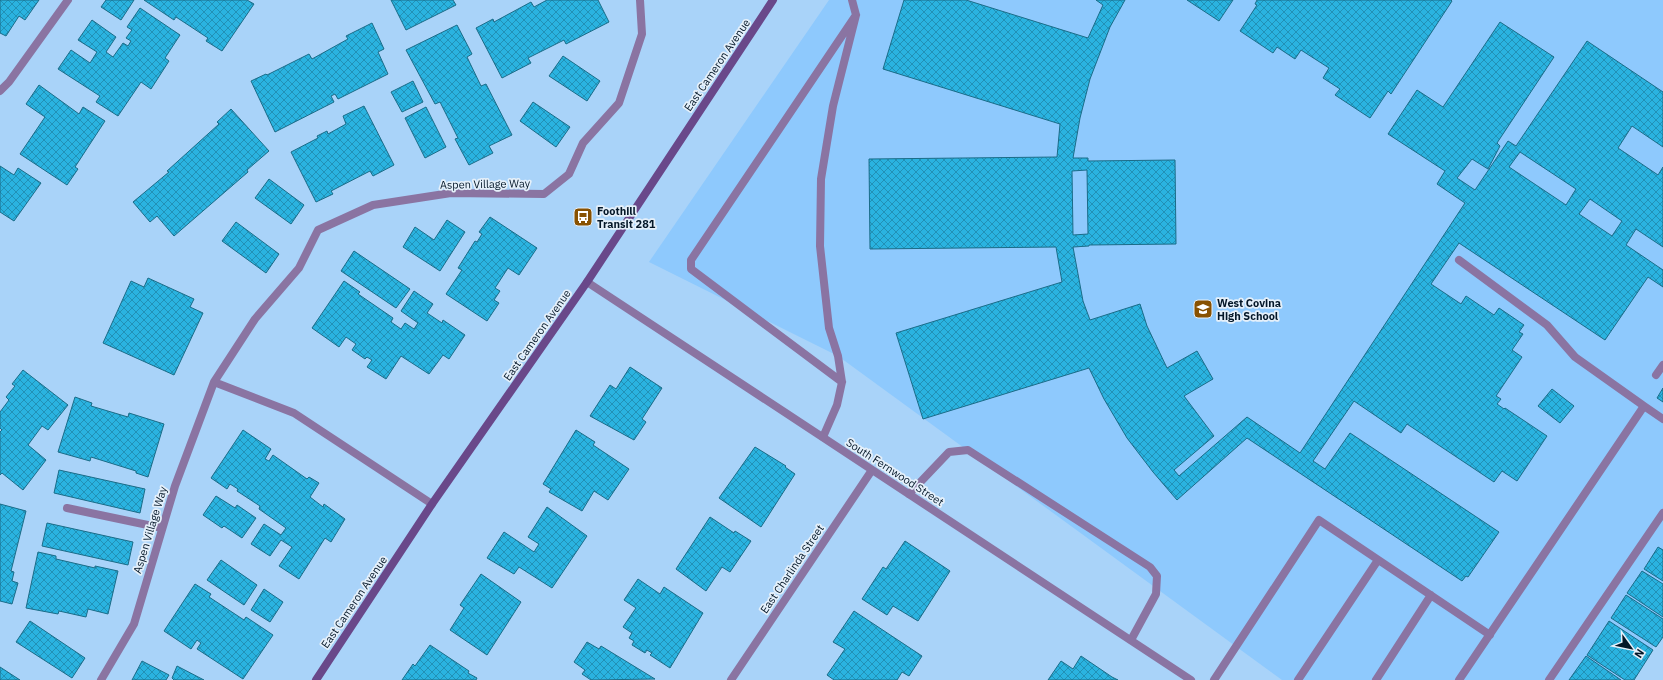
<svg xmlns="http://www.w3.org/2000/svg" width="1663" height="680" viewBox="0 0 1663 680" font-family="'IBM Plex Sans',sans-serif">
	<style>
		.built { fill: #8ec9fd }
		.building { fill: url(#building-cross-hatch); stroke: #1a6c88; fill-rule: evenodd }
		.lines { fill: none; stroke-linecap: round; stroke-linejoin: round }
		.service { stroke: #8a74a2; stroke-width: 8 }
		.minor { stroke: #8a74a2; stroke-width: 8 }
		.secondary { stroke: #69488a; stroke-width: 8 }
		.labels { text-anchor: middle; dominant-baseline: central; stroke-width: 3.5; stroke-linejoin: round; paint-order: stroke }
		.street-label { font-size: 11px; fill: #041728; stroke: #e5f0fa }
		.poi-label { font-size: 11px; font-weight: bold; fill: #041728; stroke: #e5f0fa; text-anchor: start }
	</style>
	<defs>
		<pattern id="building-cross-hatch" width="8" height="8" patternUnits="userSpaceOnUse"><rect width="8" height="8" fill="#2ab3e0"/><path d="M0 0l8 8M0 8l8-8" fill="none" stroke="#2291b6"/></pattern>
	</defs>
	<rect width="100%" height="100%" fill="#a9d3f9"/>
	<path class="built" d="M829 0H1663V632L1632 680H1282L838 356 649 262Z"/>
	<path class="building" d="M0 0H39L25 20 19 16 6 36 0 33Z
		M106 0H134L121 20 101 7Z
		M144 0H247L254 4 222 51 206 41 208 38 176 17 174 20Z
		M391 0H453L456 5 406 30Z
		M547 0H598L609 22 566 44 564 40 528 58 531 63 502 78 476 28 493 19 494 22 531 2 534 7Z
		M904 0H966L1088 38 1103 5 1096 0H1125L1110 27 1090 79 1080 118 1073 158H1088V161L1175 160 1176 244 1089 245V246L1073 247 1083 301 1090 320 1140 304 1147 326 1167 368 1197 351 1213 379 1184 396 1214 436 1174 470 1179 476 1247 417 1300 453 1465 203 1437 184 1445 171 1388 134 1417 90 1443 107 1500 22 1554 57 1497 143 1500 146 1488 169 1472 159 1457 178 1475 190 1508 141 1516 146 1587 41 1663 92V147L1632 126 1618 148 1658 175 1663 167V247L1636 229 1626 245 1663 270V287L1648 277 1605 340 1459 243 1431 284 1461 304 1466 296 1494 315 1499 308 1524 325 1519 332 1523 334 1512 350 1522 357 1496 396 1501 399 1497 404 1504 409 1505 408 1547 436 1517 481 1502 471 1494 482 1407 424 1401 433 1354 401 1313 461 1325 469 1350 433 1499 532 1468 577 1466 576 1462 581 1247 438 1177 500 1153 472 1127 438 1104 399 1089 368 923 419 896 333 1062 282 1056 247 870 249 869 159 1057 157 1060 124 883 69ZM1520 152 1576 189 1566 205 1509 167ZM1087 170 1088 234 1073 235 1072 171ZM1590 199 1622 221 1612 236 1579 214Z
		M1187 0H1233L1219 21Z
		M1257 0H1451L1452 1 1391 94 1388 91 1370 118 1335 95 1340 89 1323 78 1329 68 1301 50 1295 59 1277 47 1273 53 1240 31 1257 5 1255 4Z
		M140 8 180 35 165 58 169 61 151 89 141 82 118 116 96 102 100 96 58 69 71 50 90 63 97 52 78 40 92 20 116 37 106 52 113 57 123 43 128 46 131 41 126 38 132 30 127 27Z
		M372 23 384 49 378 52 388 74 338 99 335 94 331 96 334 102 275 132 251 81 266 74 267 75 309 54 312 59 348 39 346 36Z
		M457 25 472 54 467 57 481 86 486 84 512 135 489 146 493 153 469 165 455 139 458 138 440 102 435 104 406 50Z
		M563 56 600 81 587 101 549 76Z
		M413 81 423 102 402 112 391 92Z
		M39 85 79 114 83 107 105 121 75 167 78 169 67 185 20 154 45 117 26 104Z
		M533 102 570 127 556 147 520 121Z
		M364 106 394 165 373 176 370 171 331 191 333 194 316 202 291 152 318 138 317 136 327 131 328 134 346 124 343 116Z
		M426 107 446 147 425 158 405 118Z
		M231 109 269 151 247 170 248 172 174 236 157 216 150 222 133 202 169 172 167 171 219 124 217 122Z
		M0 166 14 175 18 168 41 183 14 221 0 212Z
		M269 179 304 205 291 224 255 198Z
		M490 217 537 248 519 275 508 268 495 288 500 291 494 300 499 303 487 321 446 294 462 270 458 268 475 241 477 242 482 234 479 232Z
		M447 220 465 232 440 271 403 247 415 227 434 240Z
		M236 222 279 254 266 273 222 241Z
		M354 251 410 289 396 308 341 271Z
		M148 278 194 299 190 307 203 313 174 375 103 343 131 281 144 287Z
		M344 281 360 292 358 294 393 318 391 322 401 329 405 323 414 329 418 323 401 311 414 291 433 304 427 313 442 323 443 320 465 335 449 359 443 355 429 374 401 356 386 379 367 367 372 360 367 357 365 359 352 350 356 344 346 337 339 347 312 328Z
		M630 367 662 388 642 419 646 422 634 440 590 416 610 385 616 389Z
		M23 370 68 405 48 430 42 426 28 445 46 460 23 490 2 473 0 475V432L2 430 0 428V412L9 400 6 397 15 386 12 384Z
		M1663 388V402L1657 398Z
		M1552 389 1574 406 1560 423 1538 406Z
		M75 397 92 403 91 406 128 417 129 413 164 424 148 477 136 473V471L91 457 90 461 58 452Z
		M243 430 271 449 265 459 269 461 273 455 307 479 309 477 319 483 310 497 323 507 324 504 345 519 331 542 325 538 299 579 279 566 292 547 281 540 270 556 251 544 264 524 281 535 286 528 259 509 260 506 237 491 238 489 230 484 227 489 211 478Z
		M576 430 595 442 593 445 629 469 608 500 594 491 582 511 549 492 551 489 543 484Z
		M755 447 786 466 785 467 795 474 761 527 719 498Z
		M59 470 145 489 140 513 54 493Z
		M216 496 235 508 237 505 256 518 242 538 224 526 222 528 203 515Z
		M0 504 26 511 11 571 14 572 12 581 18 583 12 604 0 601Z
		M547 507 587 536 552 588 519 567 514 574 487 558 504 532 534 552 539 544 528 537Z
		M710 517 734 533 735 531 751 541 730 572 722 567 706 591 676 569Z
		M47 523 133 542 128 565 42 546Z
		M905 541 950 571 918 621 893 606 887 615 862 599 883 567 886 569Z
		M1658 547 1663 550V581L1644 569Z
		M38 552 56 556V559L95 568V566L118 571 108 614 88 609 86 617 59 611 58 614 26 608Z
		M221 560 257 585 244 605 207 580Z
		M1642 571 1663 584V617L1627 593Z
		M481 574 521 602 487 655 450 630 464 608 460 605Z
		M638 579 660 594 664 587 703 613 670 668 650 655 652 653 647 650 645 653 632 645 634 641 629 638 632 633 623 627 636 608 624 600Z
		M195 584 211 594 209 597 244 620 246 617 273 635 243 679 197 649 201 643 197 640 191 649 164 631Z
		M264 589 283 602 270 622 251 610Z
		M1626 595 1663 619V637L1656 647 1611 618Z
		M854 611 922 656 909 676 902 672 897 680H834L827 675 845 649 833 642Z
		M30 621 85 658 72 678 16 642Z
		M1609 621 1653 650 1634 680H1625L1587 655Z
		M587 642 599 649 601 646 655 679 591 680 582 674 585 670 574 662Z
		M430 645 469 671 468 673 477 678 476 680H402L413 664 415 666Z
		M1081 656 1112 677 1118 680H1048L1061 661 1073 669Z
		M1586 656 1621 680H1569Z
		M142 661 169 675 166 680H132Z
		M177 666 204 680H174L172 678Z
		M0 667 20 680H0Z"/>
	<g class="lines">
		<path class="service" d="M1459 260 1547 325 1575 357 1644 406
			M1656 375 1663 365
			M842 382 691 269V260L856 15
			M823 437 837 405 842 382 838 356 829 328 820 246 821 179 833 106 856 15 852 0
			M909 494 949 452 968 450 1150 567 1157 576 1156 594 1131 640
			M67 508 162 528
			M1214 680 1319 520 1490 635
			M1298 680 1378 560
			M1376 680 1431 595
			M1459 680 1644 406 1663 419
			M1549 680 1663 513"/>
		<path class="minor" d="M0 91 9 82 68 0
			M587 282 1191 680
			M214 382 294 413 432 504
			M101 680 134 624 175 486 214 382 255 319 299 268 318 230 373 205 451 193 544 194 569 174 583 143 619 103 642 34 640 0
			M731 680 872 470"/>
		<path class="secondary" d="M316 680 432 504 587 282 773 0"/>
	</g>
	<defs>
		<g id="bus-square" transform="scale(1)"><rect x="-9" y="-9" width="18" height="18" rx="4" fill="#885101" stroke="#e5f0fa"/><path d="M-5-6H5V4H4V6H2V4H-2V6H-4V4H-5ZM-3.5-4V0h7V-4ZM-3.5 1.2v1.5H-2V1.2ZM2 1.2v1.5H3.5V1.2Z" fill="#fff"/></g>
		<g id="school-square" transform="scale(1)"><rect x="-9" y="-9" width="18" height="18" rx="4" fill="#885101" stroke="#e5f0fa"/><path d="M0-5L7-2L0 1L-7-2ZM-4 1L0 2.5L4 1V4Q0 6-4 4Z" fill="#fff"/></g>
	</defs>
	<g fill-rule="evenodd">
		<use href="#bus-square" x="583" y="217"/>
		<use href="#school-square" x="1203" y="309"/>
	</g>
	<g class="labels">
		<g class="street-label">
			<text transform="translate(717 65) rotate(-56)">East Cameron Avenue</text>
			<text transform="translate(485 184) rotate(-1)">Aspen Village Way</text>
			<text transform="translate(537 335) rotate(-55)">East Cameron Avenue</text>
			<text transform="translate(895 472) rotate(33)">South Fernwood Street</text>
			<text transform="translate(150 530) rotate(-73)">Aspen Village Way</text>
			<text transform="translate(792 569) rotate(-56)">East Charlinda Street</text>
			<text transform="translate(354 602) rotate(-56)">East Cameron Avenue</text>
		</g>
		<g class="poi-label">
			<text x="597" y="211">Foothill<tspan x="597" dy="13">Transit 281</tspan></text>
			<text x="1217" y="303">West Covina<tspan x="1217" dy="13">High School</tspan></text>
		</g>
	</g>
	<g transform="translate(1631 648) rotate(123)" stroke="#e5f0fa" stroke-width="3" paint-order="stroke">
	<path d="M0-3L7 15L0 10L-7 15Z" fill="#041728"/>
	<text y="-6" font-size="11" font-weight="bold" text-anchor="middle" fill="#041728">N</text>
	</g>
</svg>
